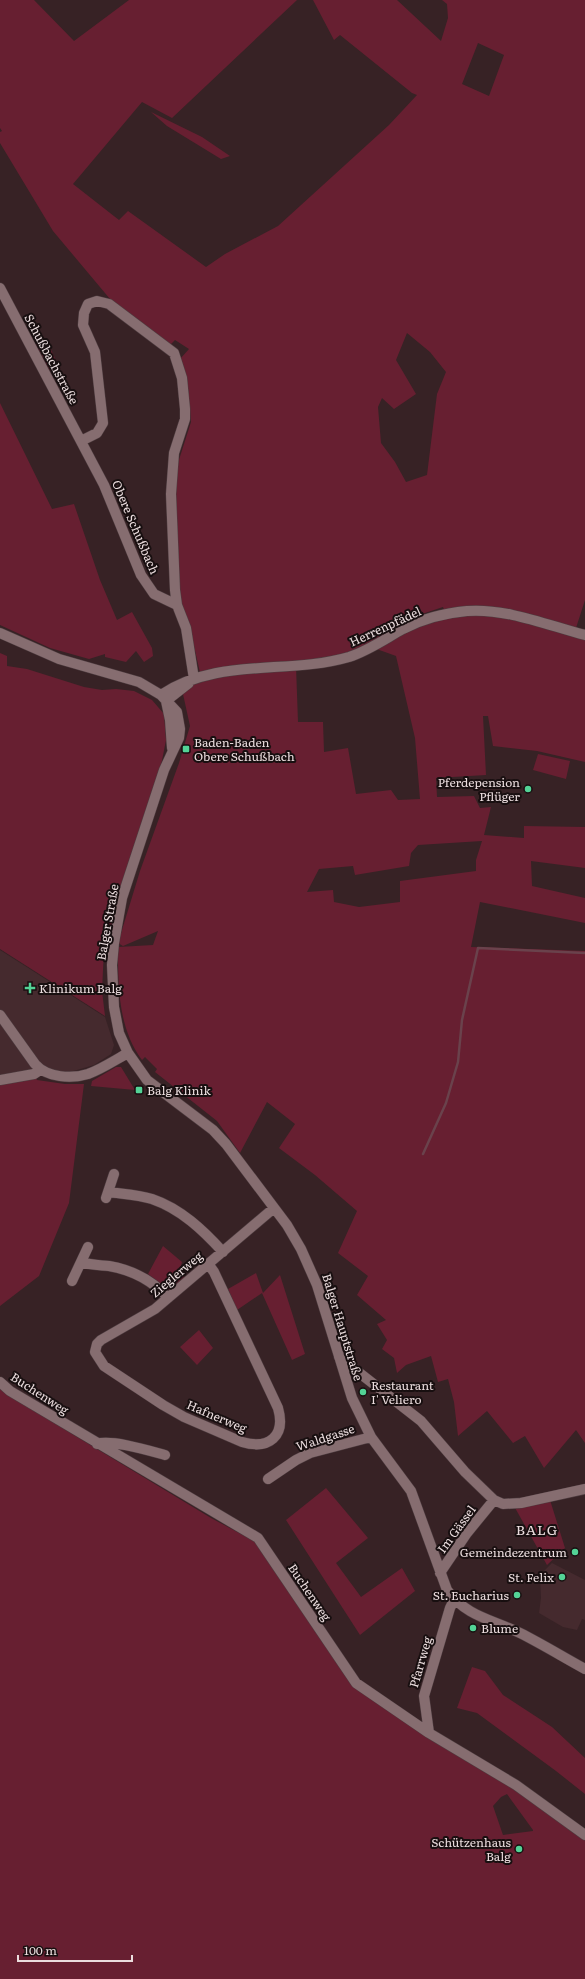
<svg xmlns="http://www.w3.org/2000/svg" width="585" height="1979" viewBox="0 0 585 1979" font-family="Literata,serif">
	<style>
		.built { fill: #452a2e }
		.green { fill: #671f31; fill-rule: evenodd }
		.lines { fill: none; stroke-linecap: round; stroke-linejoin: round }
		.stream { stroke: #6a424c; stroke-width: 2.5 }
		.minor-casing { stroke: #4e3d40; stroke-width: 11 }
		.minor { stroke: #866d70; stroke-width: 10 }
		.poi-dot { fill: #53d396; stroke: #180f10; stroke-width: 1.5 }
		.labels { text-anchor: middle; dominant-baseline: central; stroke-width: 4; stroke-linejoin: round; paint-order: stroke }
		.street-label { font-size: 12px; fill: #ebddde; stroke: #180f10 }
		.poi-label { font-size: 12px; fill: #ebddde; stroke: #180f10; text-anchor: start }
		.quarter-label { font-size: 14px; letter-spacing: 1px; fill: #ebddde; stroke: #180f10 }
	</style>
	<rect width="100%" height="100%" fill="#372225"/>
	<path class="built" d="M0 950 105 1017 114 1045 111 1054 94 1065 70 1072 34 1074 0 1080Z
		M552 1563 585 1580V1620L582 1619 577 1630 563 1627 539 1613 541 1598 540 1575Z"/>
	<path class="green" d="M0 0H34L74 41 129 0H297L172 118 142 102 73 184 119 220 128 211 206 267 225 254 278 226 389 125 417 95 412 93 340 35 334 40 313 0H397L441 41 448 18 447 4 442 0H585V600L576 628 528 615 445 612 443 607 410 618 375 645 416 623 469 614 516 619 585 638V762L537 751 493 746 488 716H483L486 775 436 778 437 797 474 796 480 808 491 807 484 835 524 838V826L585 827V868L531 861 532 886 585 898V923L480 902 471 947 585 951V1443L576 1430 544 1468 525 1436 513 1443 487 1411 458 1436 454 1402 448 1379 438 1382 431 1356 406 1365 397 1373 394 1358 382 1349 387 1340 377 1324 386 1320 357 1295 368 1276 338 1253 357 1211 315 1175 279 1148 295 1124 267 1102 240 1153 217 1121 155 1072 157 1069 145 1057 142 1060C118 1028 118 986 118 947L153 945 158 931 123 946 118 943 140 871 179 763 190 726 183 694 201 677 189 624 177 593 175 494 177 466 191 422 188 388 180 359 189 349 175 340 169 346 110 299 53 231 0 143V132L2 131 0 128ZM478 43 504 55 489 96 462 84ZM407 333 430 352 446 372 437 394 427 475 406 482 395 462 381 443 378 407 382 398 394 409 416 394 396 360ZM371 647 396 656 415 738 420 799 398 800 391 790 356 794 348 748 324 752 323 722H298L296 666ZM482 841 476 860V871L400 881V902L359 907 334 902 333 890 307 892 319 869 353 866 355 875 409 866 411 853 418 845Z
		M151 112 202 137 230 156 221 159 167 126Z
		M46 339 59 367 50 371 36 344Z
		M0 403 52 509 74 504 100 580 117 620 132 612 152 648 153 656 144 662 136 651 126 662 105 657V654L89 659 50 648 0 625Z
		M0 653 7 656V666L27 669 84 687 102 690 116 689 134 691 152 700 164 714 166 740 158 781 114 928H105L102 991 105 1016 0 949Z
		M538 754 570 761 566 779 533 770Z
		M116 1067H121L135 1090 91 1086 92 1081Z
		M34 1074 37 1080 65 1084H84L69 1203 39 1276 0 1306V1080Z
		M163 1246 182 1262 179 1272 185 1277 169 1290 148 1274Z
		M256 1273 263 1293 280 1275 305 1354 292 1360 262 1293 237 1310 228 1289Z
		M199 1330 213 1348 197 1365 180 1347Z
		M0 1386 9 1395 59 1426 211 1518 256 1542 351 1683 495 1773 585 1835V1979H0ZM507 1794 533 1830V1831L503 1835 493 1806 501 1797Z
		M326 1488 368 1538 336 1563 361 1597 402 1568 415 1591 360 1635 286 1520Z
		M550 1500 565 1548 547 1565 514 1506Z
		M472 1667 485 1671 503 1695 552 1727 585 1758V1794L556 1771 477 1713 457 1708Z"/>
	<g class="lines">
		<path class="stream" d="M423 1154 446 1103 458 1062 462 1020 478 948 585 953"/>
		<g class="minor-casing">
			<path id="minor" d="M0 288 104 485 141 575 154 594 177 605
				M81 441 97 433 103 423 95 352 83 325 84 313 88 304 97 301 109 304 174 353 182 378 185 409V419L174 453 171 494 175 590 177 605 186 628 194 679
				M0 633 59 659 139 682 161 695 177 712 180 729 179 738 164 770 122 898 114 943 112 965 114 1007 119 1033 128 1053 147 1080 213 1130 226 1144 287 1225 301 1249 317 1285 352 1398 371 1437 411 1491 447 1590C467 1617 491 1619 520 1633 542 1644 563 1657 585 1669
				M161 695C217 657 287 675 349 657 368 651 385 639 403 629 422 619 445 613 467 611 506 608 547 625 585 635
				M166 701 170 720 172 748
				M166 701 189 683
				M0 1015 35 1064C47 1078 72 1079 88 1074 102 1069 115 1060 128 1053
				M0 1080 34 1074 40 1070
				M109 1192C123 1194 139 1195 152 1199 181 1209 203 1230 223 1252
				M106 1198 114 1174
				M81 1262C90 1265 99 1265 109 1266 132 1270 153 1281 168 1298
				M209 1265 214 1272 278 1408C286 1436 269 1450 242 1442L184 1417 163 1405 104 1366 95 1352 97 1344 101 1340 155 1309 274 1208
				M72 1281 88 1247
				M339 1357 421 1421 465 1472 494 1500 503 1504 521 1503 585 1489
				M0 1382 10 1391 258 1538 356 1683 429 1733 516 1785 585 1835
				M97 1444C111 1439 150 1451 165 1455
				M268 1479 296 1460 310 1453 371 1437
				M440 1573 467 1533 494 1500
				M429 1733 424 1696 450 1608 454 1600"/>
		</g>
		<use href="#minor" class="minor"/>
	</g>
	<g class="poi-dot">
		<rect x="182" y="745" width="8" height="8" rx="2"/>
		<circle cx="528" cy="789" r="4"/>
		<path d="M28 982h4v4h4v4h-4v4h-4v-4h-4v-4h4z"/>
		<rect x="135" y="1086" width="8" height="8" rx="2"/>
		<circle cx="363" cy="1392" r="4"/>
		<circle cx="575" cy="1552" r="4"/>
		<circle cx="562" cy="1577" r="4"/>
		<circle cx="517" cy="1595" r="4"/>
		<circle cx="473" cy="1628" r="4"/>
		<circle cx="519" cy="1849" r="4"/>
	</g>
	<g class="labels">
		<g class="street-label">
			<text transform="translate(52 359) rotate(62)">Schußbachstraße</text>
			<text transform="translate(136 527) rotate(67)">Obere Schußbach</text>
			<text transform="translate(385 626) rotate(-25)">Herrenpfädel</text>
			<text transform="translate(107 922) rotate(-80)">Balger Straße</text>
			<text transform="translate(176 1274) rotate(-40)">Zieglerweg</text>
			<text transform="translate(343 1327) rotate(73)">Balger Hauptstraße</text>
			<text transform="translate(40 1393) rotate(33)">Buchenweg</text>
			<text transform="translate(217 1416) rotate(23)">Hafnerweg</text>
			<text transform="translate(325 1437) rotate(-18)">Waldgasse</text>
			<text transform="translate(456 1529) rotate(-54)">Im Gässel</text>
			<text transform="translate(310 1592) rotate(56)">Buchenweg</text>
			<text transform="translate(420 1662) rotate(-74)">Pfarrweg</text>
		</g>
		<g class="poi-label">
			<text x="194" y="742">Baden-Baden<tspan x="194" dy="14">Obere Schußbach</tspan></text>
			<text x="520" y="782" text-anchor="end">Pferdepension<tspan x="520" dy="14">Pflüger</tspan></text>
			<text x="39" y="988">Klinikum Balg</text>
			<text x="147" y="1090">Balg Klinik</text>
			<text x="371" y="1385">Restaurant<tspan x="371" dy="14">I' Veliero</tspan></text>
			<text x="567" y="1552" text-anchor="end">Gemeindezentrum</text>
			<text x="554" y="1577" text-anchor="end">St. Felix</text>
			<text x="509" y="1595" text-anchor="end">St. Eucharius</text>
			<text x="481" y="1628">Blume</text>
			<text x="511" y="1842" text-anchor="end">Schützenhaus<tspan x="511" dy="14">Balg</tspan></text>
		</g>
		<g class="quarter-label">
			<text x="537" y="1529">BALG</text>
		</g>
	</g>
	<path d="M18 1955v6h114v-6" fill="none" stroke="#ebddde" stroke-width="2"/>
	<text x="24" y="1955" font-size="12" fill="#ebddde" stroke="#180f10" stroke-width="3" paint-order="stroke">100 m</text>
</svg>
